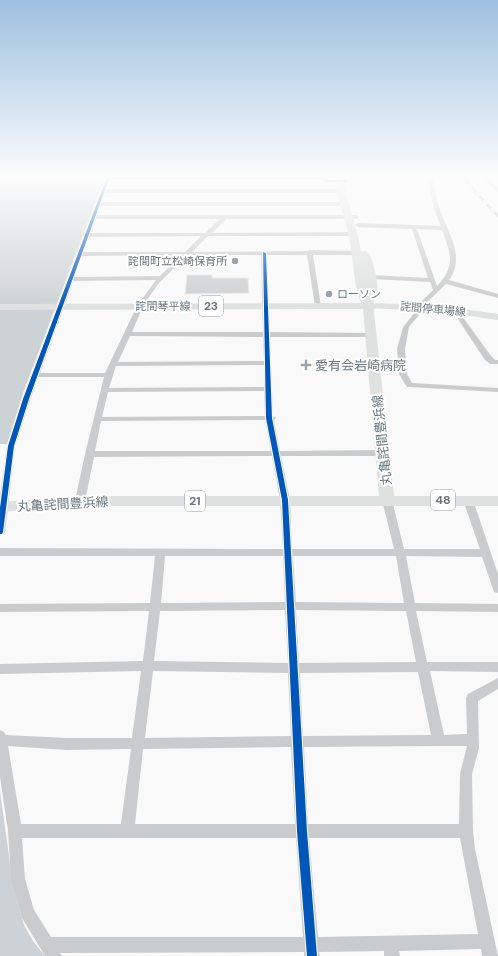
<svg xmlns="http://www.w3.org/2000/svg" width="498" height="956" viewBox="0 0 498 956" font-family="'DM Sans','Noto Sans JP',sans-serif">
	<style>
		.water { fill: #ccd2d5 }
		.building { fill: #cdcfd0; stroke: #e8e8e8 }
		.lines { fill: none; stroke-linecap: round; stroke-linejoin: round }
		.minor { fill: #cacbcc; fill-rule: evenodd }
		.tertiary { fill: #cacbcc; fill-rule: evenodd }
		.secondary { fill: #dfe0e0; fill-rule: evenodd }
		.primary { fill: #dfe0e0; fill-rule: evenodd }
		.rail-casing { stroke: #c0c2c3; stroke-width: 3 }
		.rail { stroke: #fff; stroke-width: 2; stroke-dasharray: 5.5; stroke-linecap: butt }
		.quiet { stroke: #3fa9f5; stroke-width: 3; stroke-dasharray: 6 3; stroke-linecap: butt }
		.cycleway-casing { stroke: #fff; stroke-width: 2 }
		.cycleway { fill: #0057b8; fill-rule: evenodd }
		.poi-dot { fill: #9aa4aa; stroke: #fff; stroke-width: 1.5 }
		.labels { text-anchor: middle; dominant-baseline: central; stroke-width: 4; stroke-linejoin: round; paint-order: stroke }
		.far-poi-label { font-size: 11px; fill: #67777f; stroke: #fff; text-anchor: end }
		.far-street-label { font-size: 11px; fill: #67777f; stroke: #fff }
		.shield { fill: #fff; stroke: #95a0a5; stroke-width: 1 }
		.shield-label { font-size: 12px; font-weight: bold; fill: #67777f }
		.poi-label { font-size: 13px; fill: #67777f; stroke: #fff; text-anchor: start }
		.street-label { font-size: 13px; fill: #67777f; stroke: #fff }
	</style>
	<rect width="100%" height="100%" fill="#f9f9f9"/>
	<path class="water" d="M0 176H330L105 177 23 393 7 444H0Z
		M0 791 12 878 18 904 24 925 33 941 45 956H0Z"/>
	<path class="building" d="M187 275H212V278H248L249 293 185 294Z"/>
	<g class="lines">
		<path class="minor" d="M391 176H432C435 187 436 199 440 210 448 233 466 257 449 280L498 294V298L446 284 422 307 423 310 409 327 405 349 407 374 412 383 498 388V392L410 387H407L399 374 397 349 403 327 417 310V306L433 290 430 282 371 279 368 277 371 275 428 278 412 229 358 227 355 225 358 223 441 226 434 209 428 178 393 177ZM417 229 442 230C451 254 456 265 437 286Z
			M106 177H320L329 179H346L349 181 346 183H328L319 179H110L106 189H341L344 191 341 193H105L102 202H345L348 204 345 206H100L97 215H356L359 217 356 219H226L212 233 353 232 356 234 353 236H208L192 252 307 251 310 250 356 251 359 253 356 255H313L321 306 318 308 315 306 307 255H267L270 332 371 333 375 335 371 337H270L273 416 276 418 274 420 280 451 384 450 388 453 384 456H281L290 500 292 549H394L382 500 387 497 392 500 404 549H480L463 500 468 497 473 500 498 574V593L494 592 493 589 482 557 406 556 415 603 498 604V612L416 611 427 662H498V672L430 671 444 735 467 734 466 698 468 694 498 678V689L478 701 479 748 472 774 473 831 475 849 498 956H482L481 949 399 951 400 956H384V951L319 952 320 956H304V952L60 953 62 956H45L22 918 11 879 8 831 0 777V730L4 732 6 735 67 738H132L141 671 0 674V664L143 661 149 611 0 612V604L150 603 155 556H0V548L283 549 280 500 272 456 94 457 85 501 83 503H77L75 501 85 454 104 377H38L15 446 5 532 3 534 0 535V496L7 446 22 399ZM96 219H220L205 233H90ZM201 236 185 252H83L89 237ZM181 255 160 276 74 277 82 256ZM188 255H261L263 332H132L143 306 158 284ZM156 280 137 306 105 373H40L73 281ZM130 336 263 337 264 361 118 362ZM264 365V387L109 388 116 366ZM264 391 265 416 102 417 108 392ZM265 420 271 451H95L101 421ZM165 556H283L285 602 161 603ZM293 556H396L404 603 296 602ZM285 610 288 663 154 661 160 611ZM296 610 406 611 416 662 299 663ZM153 671 288 673 291 736 145 738ZM418 672 431 735 303 736 300 673ZM8 746 67 750 131 749 121 824H21ZM437 746H467L460 774 459 824H308L304 747ZM291 747 295 824H135L143 749ZM22 838H296L303 937H51L34 910 25 879ZM309 838H460L478 934 318 937Z
			M455 308 457 309 491 356 495 360H498V364H490L485 360 452 310Z"/>
		<path class="tertiary" d="M478 176H485L498 187V192Z"/>
		<path class="secondary" d="M368 303 435 305 498 314V320L435 311 365 308 363 306Z"/>
		<path class="primary" d="M336 176H344C346 202 357 226 361 252L365 251 370 254C374 267 383 291 373 303L394 496H498V506H80L0 512V502L80 496H379L363 309 0 310V304L361 303C353 283 354 262 350 242 346 220 336 199 336 176Z"/>
		<g class="rail-casing">
			<path id="rail" d="M461 176 498 216"/>
		</g>
		<use href="#rail" class="rail"/>
		<path class="quiet" d="M485 179 498 177"/>
		<g class="cycleway-casing">
			<path id="cycleway" d="M107 177H320L328 180H346L348 181 346 182H328L320 179H109L29 399 14 446 3 532 2 534H0V508L8 446 23 399Z
				M263 252 266 253 272 418 288 500 307 831 317 956H307L297 831 282 500 266 418Z"/>
		</g>
		<use href="#cycleway" class="cycleway"/>
	</g>
	<linearGradient id="sky" x2="0" y2="1"><stop stop-color="#9dc0e0"/><stop offset="0.57" stop-color="#fcfcfc"/><stop offset="1" stop-color="#fcfcfc" stop-opacity="0"/></linearGradient>
	<rect width="498" height="310" fill="url(#sky)"/>
	<g class="poi-dot">
		<circle cx="235" cy="261" r="4"/>
		<circle cx="329" cy="294" r="4"/>
		<path d="M304 359h4v4h4v4h-4v4h-4v-4h-4v-4h4z"/>
	</g>
	<g class="labels">
		<g class="far-poi-label">
			<text x="227" y="261">詫間町立松崎保育所</text>
			<text x="337" y="294" text-anchor="start">ローソン</text>
		</g>
		<g class="far-street-label">
			<text x="163" y="306">詫間琴平線</text>
			<text transform="translate(433 309) rotate(5)">詫間停車場線</text>
		</g>
		<g class="shield">
			<rect x="199" y="296" width="24" height="20" rx="3"/>
			<rect x="431" y="490" width="24" height="20" rx="3"/>
			<rect x="185" y="491" width="20" height="20" rx="3"/>
		</g>
		<g class="shield-label">
			<text x="211" y="306">23</text>
			<text x="443" y="500">48</text>
			<text x="195" y="501">21</text>
		</g>
		<g class="poi-label">
			<text x="315" y="365">愛有会岩崎病院</text>
		</g>
		<g class="street-label">
			<text transform="translate(382 440) rotate(-96)">丸亀詫間豊浜線</text>
			<text transform="translate(63 504) rotate(-3)">丸亀詫間豊浜線</text>
		</g>
	</g>
</svg>
